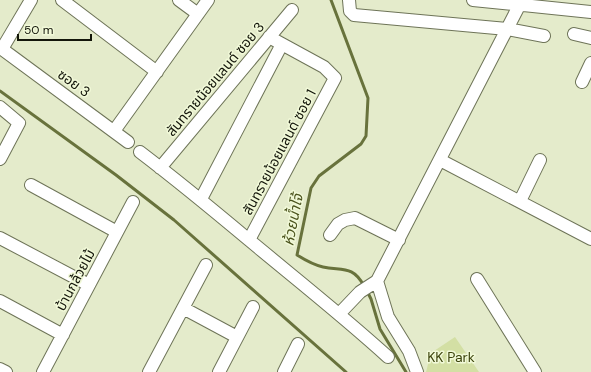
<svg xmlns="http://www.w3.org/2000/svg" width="591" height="372" viewBox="0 0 591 372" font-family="'DM Sans','Noto Sans Thai',sans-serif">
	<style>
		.green { fill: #d3dfa4 }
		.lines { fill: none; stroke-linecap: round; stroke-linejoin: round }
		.stream { stroke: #68723c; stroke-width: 3 }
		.street-casing { stroke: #6e7458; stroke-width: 14 }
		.street { stroke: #fff; stroke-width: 12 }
		.labels { text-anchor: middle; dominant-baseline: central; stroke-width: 3; stroke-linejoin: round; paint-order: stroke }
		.street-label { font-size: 14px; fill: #13150a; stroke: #f1f9d8 }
		.park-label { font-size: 14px; fill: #3c440c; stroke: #f1f9d8 }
		.water-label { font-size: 15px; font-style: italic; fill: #4b531d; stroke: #f1f9d8 }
	</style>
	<rect width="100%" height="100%" fill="#e4ebcb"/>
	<path class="green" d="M455 337 479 372H426L431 353Z"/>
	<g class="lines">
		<path class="stream" d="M331 0 368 98 366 136 361 144 319 176 311 188 297 255C305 260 314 265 323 267 342 271 353 265 364 286
			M0 91 116 175 174 220 346 372
			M367 291 371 299 380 329 406 372"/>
		<g class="street-casing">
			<path id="street" d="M31 0 2 49 128 142
				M62 0 157 72
				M179 0 198 14
				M349 0 350 11 354 15 507 29 544 36
				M473 0 591 12
				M574 34 591 38
				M582 82 591 63
				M0 107 19 123 0 159
				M114 131 208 0
				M140 152C178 181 212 209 249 240 296 279 343 316 388 357
				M440 160 591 239
				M160 168 292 10
				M31 185 117 232
				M201 199 282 44
				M520 201 540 160
				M330 235 338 224 345 220 355 218 399 240
				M0 238 89 285
				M249 240 335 78 324 67 269 37
				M477 279 535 372
				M0 301 63 335
				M183 308 237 337
				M340 313 360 292 377 281
				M0 369 6 372
				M43 372 133 202
				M149 372 206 265
				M219 372 253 307
				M284 372 298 344
				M417 372 409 351 388 317 377 281 522 0"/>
		</g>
		<use href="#street" class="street"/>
	</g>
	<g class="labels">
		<g class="street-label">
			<text transform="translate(215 79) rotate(-50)">สันทรายน้อยแลนด์ ซอย 3</text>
			<text transform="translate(74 83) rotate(36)">ซอย 3</text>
			<text transform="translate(279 152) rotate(-62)">สันทรายน้อยแลนด์ ซอย 1</text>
			<text transform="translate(75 280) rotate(-62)">บ้านกล้วยไม้</text>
		</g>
		<g class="park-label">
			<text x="451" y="357">KK Park</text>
		</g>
		<g class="water-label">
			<text transform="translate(293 220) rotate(-79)">ห้วยน้ำโจ้</text>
		</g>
	</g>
	<path d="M18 34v6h73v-6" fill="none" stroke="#13150a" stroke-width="2"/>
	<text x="24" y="34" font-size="12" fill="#13150a" stroke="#f1f9d8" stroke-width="3" paint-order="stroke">50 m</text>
</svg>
